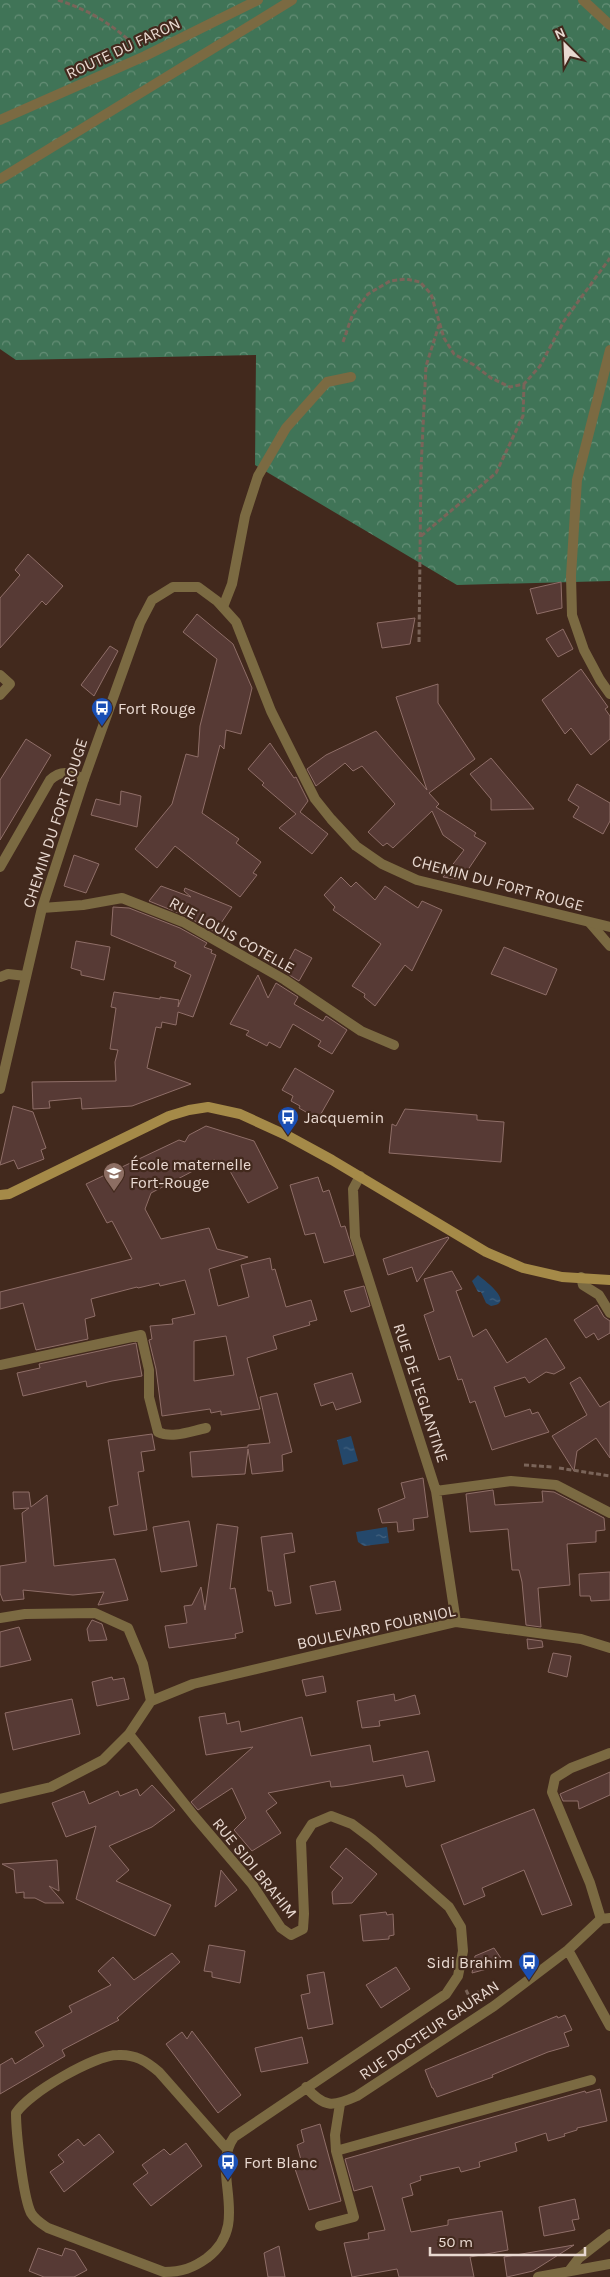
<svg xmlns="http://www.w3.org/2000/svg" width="610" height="2277" viewBox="0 0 610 2277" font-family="Karla,sans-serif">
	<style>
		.forest { fill: url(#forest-crowns) }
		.water { fill: url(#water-ripples) }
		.building { fill: #573a35; stroke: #8f6e68; fill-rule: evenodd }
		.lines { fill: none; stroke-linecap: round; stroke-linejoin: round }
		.path { stroke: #7a6459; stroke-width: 3; stroke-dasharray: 5 2.5; stroke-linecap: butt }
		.service { stroke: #7b6a42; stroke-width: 10 }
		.minor { stroke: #7b6a42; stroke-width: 10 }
		.secondary { stroke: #a58a48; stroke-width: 10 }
		.labels { text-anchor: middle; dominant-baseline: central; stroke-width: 4.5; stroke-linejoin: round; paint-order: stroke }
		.street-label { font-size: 16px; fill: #e9d9d1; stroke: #42291d }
		.poi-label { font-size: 16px; fill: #e9d9d1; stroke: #42291d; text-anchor: start }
	</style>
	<defs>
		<pattern id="forest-crowns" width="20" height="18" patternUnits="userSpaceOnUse" patternTransform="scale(1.25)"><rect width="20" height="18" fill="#407457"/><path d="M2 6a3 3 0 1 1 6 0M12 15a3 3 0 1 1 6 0" fill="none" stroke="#658e76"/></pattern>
		<pattern id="water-ripples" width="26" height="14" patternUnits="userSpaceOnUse" patternTransform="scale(1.25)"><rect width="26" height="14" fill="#24486b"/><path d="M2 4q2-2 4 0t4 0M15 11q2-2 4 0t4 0" fill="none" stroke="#44627f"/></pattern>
	</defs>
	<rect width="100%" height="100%" fill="#42291d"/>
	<path class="forest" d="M0 0H610V581L457 585 255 465 256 355 16 360 0 349Z"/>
	<path class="water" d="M478 1275C485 1281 516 1303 491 1306L486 1303 481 1292H478L472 1281Z
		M351 1436 358 1461 343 1465 337 1440Z
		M387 1527 389 1543 364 1546 358 1542 356 1532Z"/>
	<path class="building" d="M28 554 63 586 46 605 42 601 0 648V598L20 575 15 570Z
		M561 582 562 608 537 614 530 589Z
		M197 614 233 644 252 688 241 734 226 730 224 749 220 745 202 813 239 839 236 843 261 862 253 873 257 875 240 897 175 846 157 868 135 849 172 804 186 754 198 757 200 726 217 659 183 632Z
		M415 618 410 644 382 648 377 623Z
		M563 629 573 649 558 657 546 639Z
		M110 646 118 651 94 696 81 685Z
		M581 669 608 707 605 709 610 716V739L591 755 571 728 565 734 542 700Z
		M438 684V703L475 759 429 793 439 804 436 807 476 833 474 836 486 843 461 880 443 877 464 850 443 835 432 811 393 848 387 843 383 846 368 832 395 804 362 766 353 771 345 763 316 786 307 769 326 755 376 731 427 790 396 697Z
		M26 739 51 755 0 840V780Z
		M270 743 294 778 296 777 308 801 300 812 328 834 312 854 279 828 296 814 262 785 264 783 248 769Z
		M491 758 534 809 491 810V799L470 774Z
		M577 784 610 803V821L603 834 573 817 579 807 568 800Z
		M121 791 141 796 137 827 91 815 96 799 120 805Z
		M74 855 99 864 86 893 64 886Z
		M341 877 351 887 356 882 375 900 385 886 418 908 422 901 442 910 412 971 405 965 375 1006 364 997 365 994 352 986 381 944 333 910 335 907 324 895Z
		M161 886 191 897 184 891 185 888 232 907 215 932 186 916 149 901Z
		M113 907 129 908 180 928 207 943 204 947 212 950 211 953 216 955 193 1017 178 1012 176 1025 162 1022 161 1028 156 1027 147 1068 191 1084 132 1106 82 1109 81 1098 49 1101 50 1108 33 1109 32 1082 116 1081 115 1062 118 1050 110 1049 116 1008 111 1007 114 992 160 999V997L179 1000 178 1007 191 975 174 967 176 962 111 935Z
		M76 941 110 947 104 980 81 975V971L71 968Z
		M504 947 557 969 546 995 491 974Z
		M295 949 312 958 299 981 283 971Z
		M258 975 268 998 276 983 298 997 294 1004 323 1021 326 1016 347 1030 332 1054 318 1046 321 1041 293 1024 280 1048 269 1042 267 1046 246 1035 249 1031 230 1024Z
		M295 1068 334 1091 318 1119 299 1108 300 1106 291 1101 293 1096 282 1090Z
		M13 1106 33 1112 46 1148 41 1150 44 1159 18 1169 14 1160 0 1165Z
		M405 1109 477 1115V1120L504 1122 501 1162 389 1153 392 1124 396 1126Z
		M206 1126 254 1141 278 1188 248 1203 226 1164 214 1160 151 1193 145 1209 161 1239 209 1228 217 1249 248 1257 209 1269 218 1306 249 1297 241 1265 270 1258 272 1270 275 1269 286 1307 311 1300 317 1320 309 1322 310 1325 273 1336 277 1349 247 1358 260 1409 221 1415V1411L211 1413 210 1409 162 1416 156 1369 149 1340 152 1339 150 1326 173 1324 172 1319 195 1314 185 1280 160 1286 159 1283 138 1288 137 1287 91 1299 95 1316 85 1319 88 1339 36 1350 23 1303 0 1309V1292L132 1259 112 1221 107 1223 86 1184 179 1140 185 1142 189 1135ZM226 1336 234 1375 194 1381V1341Z
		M318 1177 323 1192 329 1190 341 1227 345 1226 354 1255 324 1263 315 1233 305 1235 290 1185Z
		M448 1237 449 1238 417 1282 412 1267 388 1275 383 1259Z
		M452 1271 462 1289 456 1291 473 1337 486 1329 507 1363 546 1338 565 1368 554 1374 546 1372 529 1383 525 1377 494 1387 505 1417 530 1409 532 1414 538 1412 549 1432 492 1450 475 1401 470 1403 462 1379 458 1380 450 1356 439 1360 424 1315 434 1311 424 1279Z
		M364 1286 370 1306 351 1312 344 1291Z
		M597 1305 604 1317 610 1321V1333L598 1340 594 1333 586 1338 574 1320Z
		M136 1343 142 1376 112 1381 87 1387 86 1381 23 1396 17 1373 40 1368 39 1364Z
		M352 1373 361 1402 336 1410 333 1402 321 1406 314 1384Z
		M580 1377 600 1407 610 1401V1458L596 1438 577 1451 574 1471 552 1436 587 1415 570 1383Z
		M277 1393 292 1452 282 1455 283 1471 252 1474 248 1449 245 1474 192 1477 190 1452 248 1447V1445L270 1443 260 1397Z
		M152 1434 155 1450 141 1452 144 1471 138 1472 147 1530 114 1535 109 1507 118 1505 108 1440Z
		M423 1478 428 1517 413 1519 414 1530 398 1532 397 1522 382 1523 378 1509 405 1498 401 1483Z
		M493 1490 495 1505 543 1502 542 1491 554 1492 604 1518 605 1530 596 1531V1542L567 1544 570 1585 538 1588 541 1627 526 1625 522 1582 519 1570H512L508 1529 470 1532 466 1494Z
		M13 1492H29L31 1507 47 1495 54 1566 115 1559 128 1600 98 1605 104 1592 73 1595 23 1590 24 1599 3 1601 0 1593V1566L26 1562 22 1513 29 1508 14 1509Z
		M189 1521 197 1566 161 1572 153 1527Z
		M217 1524 238 1527 230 1589 235 1588 243 1632 235 1634 236 1638 169 1648 165 1626 187 1623 184 1606 192 1605 201 1587 205 1610Z
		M292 1533 295 1552 284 1554 291 1603 275 1606 272 1591H268L261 1537Z
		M610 1572V1600L591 1601 590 1596H580L579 1574Z
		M335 1581 341 1610 316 1614 310 1586Z
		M92 1620 102 1624 107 1640 89 1641 87 1629Z
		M19 1627 31 1660 0 1667V1632Z
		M527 1639 542 1641 543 1647 528 1649Z
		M553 1653 571 1656 567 1677 548 1672Z
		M323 1676 326 1692 306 1696 302 1680Z
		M112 1677 113 1680 124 1678 129 1699 97 1706 92 1682Z
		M394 1694 395 1701 415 1695 420 1714 379 1721 380 1726 362 1728 357 1701Z
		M72 1699 80 1734 13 1750 5 1713Z
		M225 1713 227 1724 239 1721 241 1732 302 1717 311 1756 370 1745 373 1762 428 1751 435 1781 406 1787 403 1775 343 1786 331 1787 330 1781 268 1793 277 1803 266 1811 281 1833 252 1851 234 1830 246 1818 232 1788 198 1810 191 1802 253 1747 206 1755 199 1717Z
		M610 1772V1795L579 1809 578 1801H563L560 1794Z
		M152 1785 175 1810 152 1827 109 1846 129 1870 116 1881 171 1905 155 1936 76 1899 96 1826 66 1837 52 1803 84 1791 89 1804 118 1791 120 1796 137 1789 140 1796Z
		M534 1809 572 1905 542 1915 524 1870 482 1888 485 1896 464 1905 441 1845Z
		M346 1848 377 1874 352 1903 333 1904 332 1892 343 1878 330 1867Z
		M57 1860 59 1891 49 1886 64 1903H45L35 1898H24V1892L16 1893 14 1870 2 1864Z
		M221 1870 237 1890 215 1907Z
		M386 1912 387 1915 393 1914 394 1935 389 1936V1939L363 1941 360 1915Z
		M209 1945 245 1951 240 1983 212 1977V1972L204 1971Z
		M494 1948 505 1964 472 1973 475 1956Z
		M172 1953 180 1962 117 2018 119 2020 62 2050 65 2056 0 2094V2065L12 2058 15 2064 44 2046 35 2032 72 2012 69 2006 111 1985 98 1971 113 1957 134 1980Z
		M396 1967 410 1989 381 2008 366 1985Z
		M324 1972 333 2024 308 2029 301 1995 310 1993 307 1975Z
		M565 2015 572 2030 564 2033 569 2046 548 2052 492 2075 493 2077 437 2097 433 2088H432L425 2070 557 2016 558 2018Z
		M192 2031 241 2095 218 2113 166 2044 182 2032 187 2039Z
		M302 2037 308 2063 261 2072 255 2048Z
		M600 2089 607 2121 577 2128V2130L564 2134 565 2136 548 2141 546 2133 515 2143 517 2151 479 2162 480 2167 461 2172 459 2167 420 2176 421 2180 410 2184 413 2195 402 2198 411 2232 448 2225V2220L502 2211 508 2250 470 2257 474 2277H399L397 2269 352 2277 344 2243 369 2239 368 2233 385 2230 372 2186 354 2191 345 2159 585 2091 586 2093Z
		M320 2124 341 2201 309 2210 293 2163 301 2160 297 2145 304 2142 301 2130Z
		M99 2134 114 2152 64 2192 50 2172 64 2162 58 2155 78 2139 84 2146Z
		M186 2143 202 2166 151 2206 133 2184 148 2173 142 2165 164 2149 170 2155Z
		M575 2199 579 2219 572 2220 575 2230 544 2236 539 2207Z
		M574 2245 533 2271 507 2277 504 2257Z
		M279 2246 285 2277H268L264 2253Z
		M38 2248 62 2256 65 2248 75 2251 87 2270 74 2277H44L29 2271Z"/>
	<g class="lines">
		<path class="path" d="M58 0C88 10 111 23 134 45
			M343 342 352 316 368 294 390 281 406 279 420 282 431 294 444 338 454 354 474 365 491 378 510 387 524 384 540 366 564 321 610 258
			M421 536 496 473 523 416 524 384
			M419 642 421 468 426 366 439 325
			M524 1465 552 1467
			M559 1468 610 1476
			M466 1990 470 1998 481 1990 485 1995"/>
		<path class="service" d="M0 179 292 0
			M223 607 232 584 245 516 258 476 286 428 327 382 351 377
			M0 675 10 684 0 695
			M0 867 50 780C62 769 70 773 84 779
			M590 923 610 946
			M0 977 8 974 26 976
			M601 1919 590 1883 552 1792 555 1778 571 1768 610 1753
			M336 2151 591 2080
			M320 2226 354 2217 336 2151 335 2135 340 2104"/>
		<path class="minor" d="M583 0 610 25
			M0 120 145 56 258 0
			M610 350 577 480 571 576 572 615 584 650 600 680 610 694
			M42 908 83 905 122 898 183 922 285 980 361 1031 394 1045
			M0 1089 42 908 84 779 140 623 152 600 173 587H198L217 601 236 622 271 711 315 799 331 819 356 846 382 864 417 880 610 927
			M360 1176 353 1189 355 1237 436 1491 456 1622
			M581 1277 583 1285 599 1295 610 1313
			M0 1365 141 1335 149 1370V1397L158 1432C172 1439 191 1431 206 1428
			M436 1491 511 1481 556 1485 610 1513
			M0 1618 25 1614 95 1613 128 1628 143 1664 151 1701 129 1734 195 1817 252 1884 281 1928 291 1935 303 1929 304 1914 301 1841 312 1824 331 1816 352 1824 372 1839 449 1907 461 1927 463 1951 458 1976 446 1994 234 2137C209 2172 253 2223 207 2258 193 2268 182 2272 164 2272L48 2228C42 2224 35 2220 31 2213 23 2197 16 2132 16 2113 29 2093 94 2055 118 2055 135 2054 146 2061 159 2072L226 2148
			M151 1701 193 1684 456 1622 581 1639 610 1648
			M0 1799 51 1787 103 1760 129 1734
			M568 1950 610 2026
			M306 2087C324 2108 333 2107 357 2096L494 2006 568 1950 601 1919 610 1918
			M569 2271 579 2258 610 2234
			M538 2277 610 2264"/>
		<path class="secondary" d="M0 1195 9 1194 169 1116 189 1110 208 1107 240 1114 288 1136 332 1160 486 1252 523 1268 562 1277 610 1280"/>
	</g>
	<defs>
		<g id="bus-pin" transform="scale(1.125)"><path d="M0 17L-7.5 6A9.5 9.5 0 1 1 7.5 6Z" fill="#1a4fb4" stroke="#42291d"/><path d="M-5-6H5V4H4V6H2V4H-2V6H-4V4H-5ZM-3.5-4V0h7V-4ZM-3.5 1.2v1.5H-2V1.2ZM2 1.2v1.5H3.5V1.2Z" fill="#fff"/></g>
		<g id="school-pin" transform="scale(1.125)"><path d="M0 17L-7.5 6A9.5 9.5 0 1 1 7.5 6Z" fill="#8d6e63" stroke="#42291d"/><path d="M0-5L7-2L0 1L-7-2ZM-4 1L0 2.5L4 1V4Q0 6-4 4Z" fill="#fff"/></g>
	</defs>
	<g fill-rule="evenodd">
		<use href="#bus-pin" x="102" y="708"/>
		<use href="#bus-pin" x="288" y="1117"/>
		<use href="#school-pin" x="114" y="1173"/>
		<use href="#bus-pin" x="529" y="1962"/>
		<use href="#bus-pin" x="228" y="2162"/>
	</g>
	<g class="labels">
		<g class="street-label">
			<text transform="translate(123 48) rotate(-25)">ROUTE DU FARON</text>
			<text transform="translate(55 823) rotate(-72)">CHEMIN DU FORT ROUGE</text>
			<text transform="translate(498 883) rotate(15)">CHEMIN DU FORT ROUGE</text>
			<text transform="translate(232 935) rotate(29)">RUE LOUIS COTELLE</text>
			<text transform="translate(421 1393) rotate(72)">RUE DE L'EGLANTINE</text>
			<text transform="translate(376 1627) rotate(-12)">BOULEVARD FOURNIOL</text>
			<text transform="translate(255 1868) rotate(51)">RUE SIDI BRAHIM</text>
			<text transform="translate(429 2030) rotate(-34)">RUE DOCTEUR GAURAN</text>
		</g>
		<g class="poi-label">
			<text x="118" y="708">Fort Rouge</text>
			<text x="304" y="1117">Jacquemin</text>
			<text x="130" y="1164">École maternelle<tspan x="130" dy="18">Fort-Rouge</tspan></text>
			<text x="513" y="1962" text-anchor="end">Sidi Brahim</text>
			<text x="244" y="2162">Fort Blanc</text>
		</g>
	</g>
	<g transform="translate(565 45) rotate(336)" stroke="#42291d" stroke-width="4" paint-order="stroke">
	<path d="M0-4L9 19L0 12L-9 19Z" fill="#e9d9d1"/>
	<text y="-8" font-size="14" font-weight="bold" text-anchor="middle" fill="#e9d9d1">N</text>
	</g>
	<path d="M430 2247v8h155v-8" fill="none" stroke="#e9d9d1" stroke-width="2.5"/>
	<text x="438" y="2247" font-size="15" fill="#e9d9d1" stroke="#42291d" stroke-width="4" paint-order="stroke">50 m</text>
</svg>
